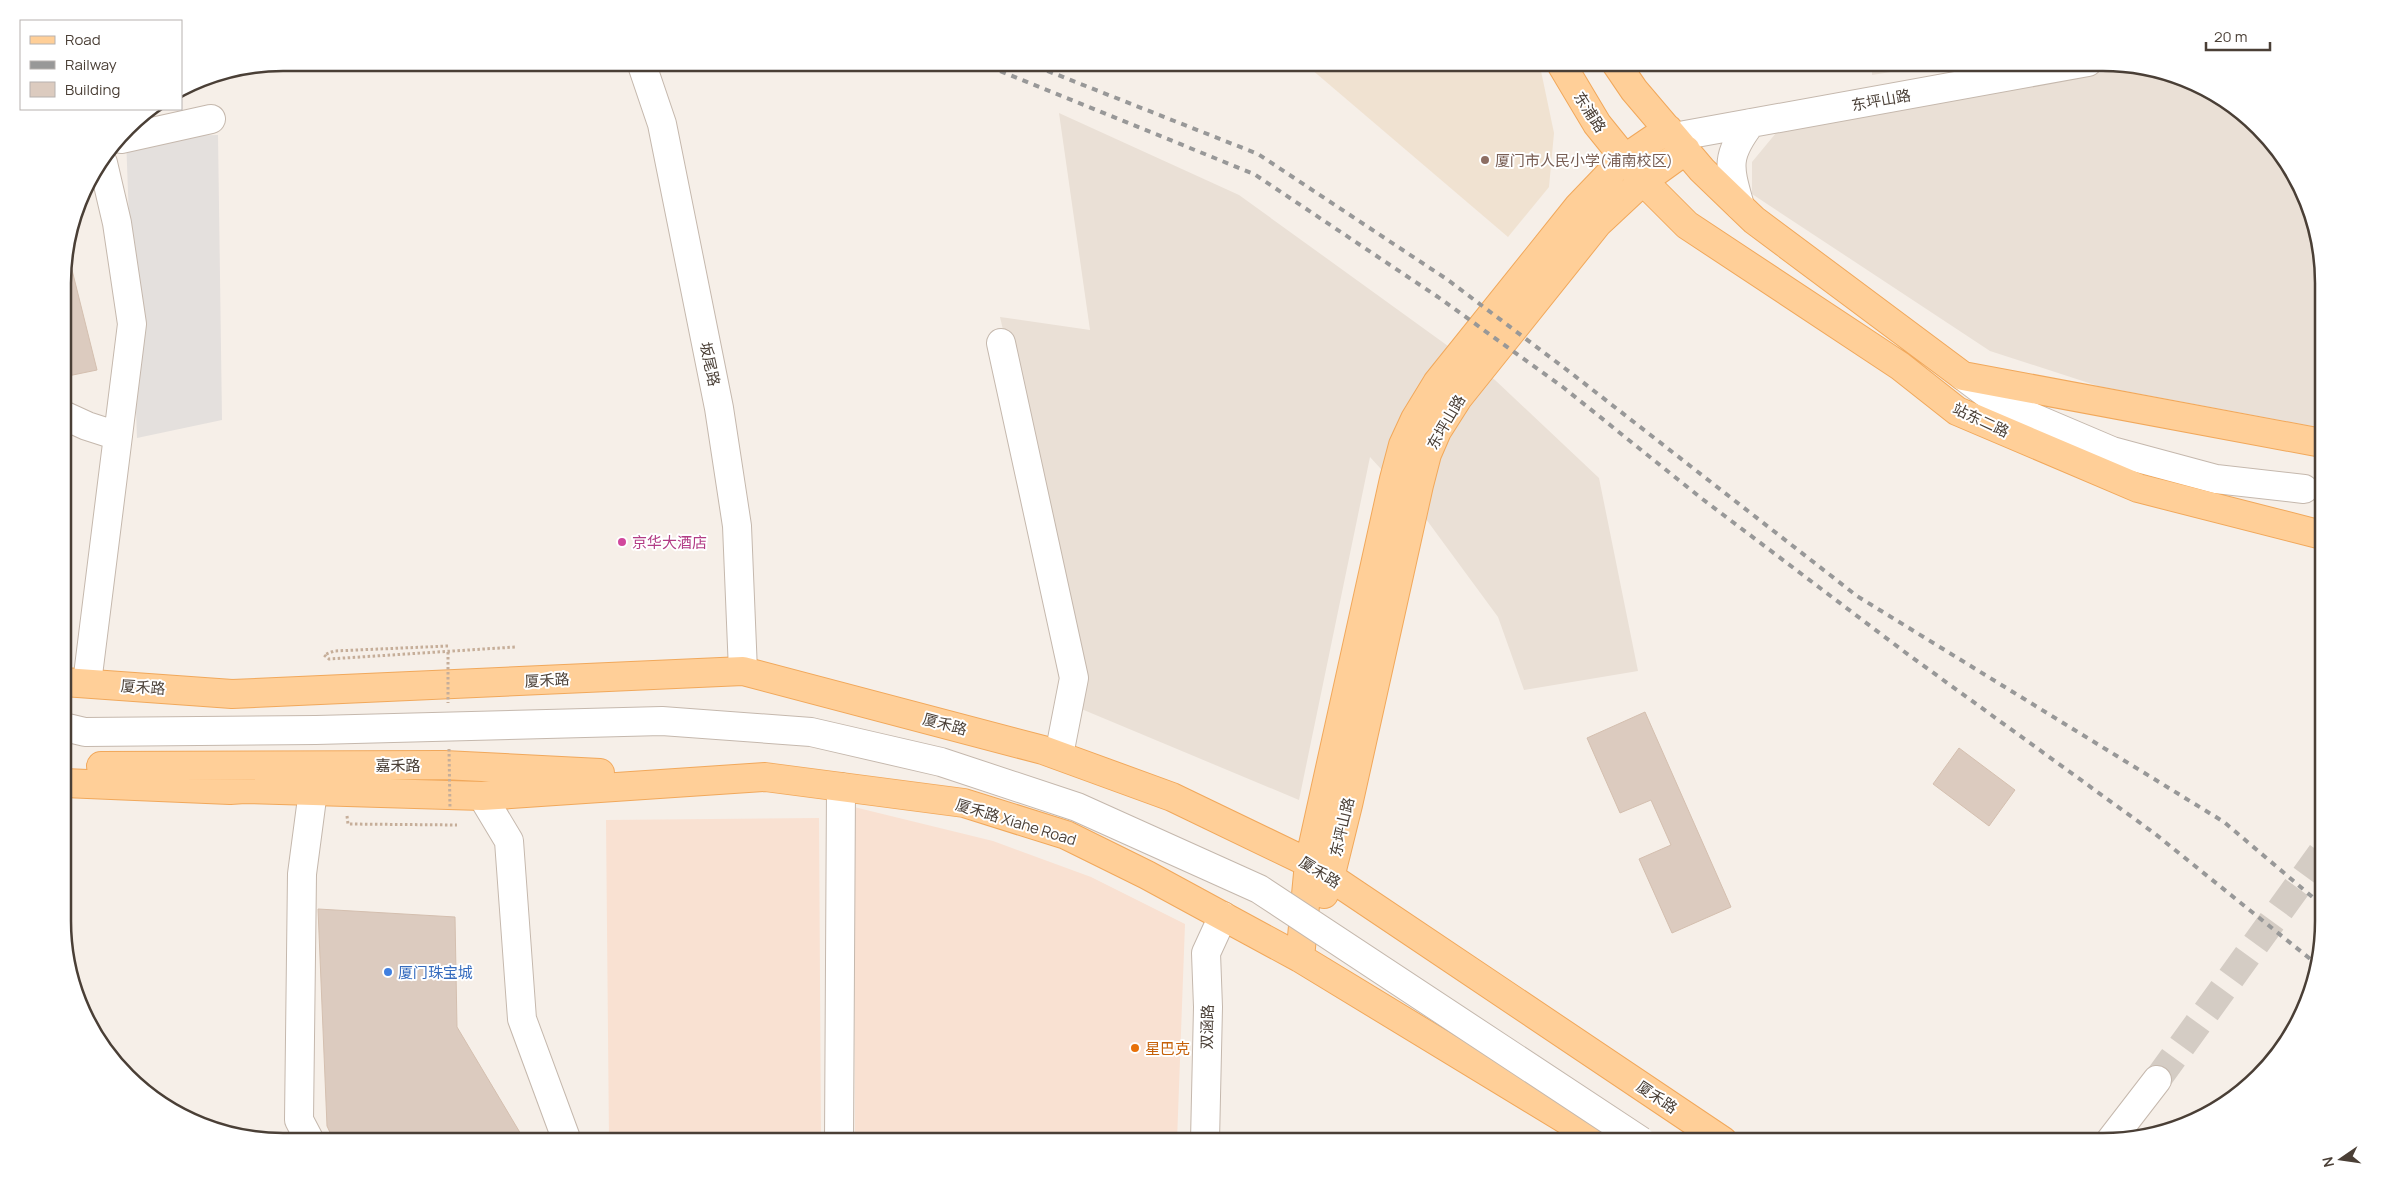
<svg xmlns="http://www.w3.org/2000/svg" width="2386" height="1204" viewBox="0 0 2386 1204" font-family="Manrope,'Noto Sans SC',sans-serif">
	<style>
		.residential { fill: #eae0d6 }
		.commercial { fill: #f9e1d2 }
		.education { fill: #f0e2d1 }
		.parking { fill: #e4e0dd }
		.building { fill: #dccbbf; stroke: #d4bfaf }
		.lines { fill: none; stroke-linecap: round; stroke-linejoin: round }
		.minor-tunnel { stroke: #d4ccc4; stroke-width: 28; stroke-dasharray: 28 14; stroke-linecap: butt }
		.minor-casing { stroke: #c5b8ad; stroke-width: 30 }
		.major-casing { stroke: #f1a85b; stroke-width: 30 }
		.path { stroke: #c6ae99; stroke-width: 3; stroke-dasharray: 2.5 2.5; stroke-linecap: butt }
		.minor { stroke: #fff; stroke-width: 28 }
		.major { stroke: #ffcf98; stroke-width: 28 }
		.rail { stroke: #989898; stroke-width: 4; stroke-dasharray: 6 6; stroke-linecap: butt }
		.minor-bridge-casing { stroke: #c5b8ad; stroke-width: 30; stroke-linecap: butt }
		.path-bridge { stroke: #c6ae99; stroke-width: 3; stroke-dasharray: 2.5 2.5; stroke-linecap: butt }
		.minor-bridge { stroke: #fff; stroke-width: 28 }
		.education-dot { fill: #8d6e63; stroke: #fff; stroke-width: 2 }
		.hotel-dot { fill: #d1479c; stroke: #fff; stroke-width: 2 }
		.shop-dot { fill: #3f7fe0; stroke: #fff; stroke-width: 2 }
		.food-dot { fill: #e8710a; stroke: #fff; stroke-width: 2 }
		.labels { text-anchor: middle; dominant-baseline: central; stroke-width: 4; stroke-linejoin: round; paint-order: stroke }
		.street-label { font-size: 15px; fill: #4a3f36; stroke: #fff }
		.education-label { font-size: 15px; fill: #785e54; stroke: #fff; text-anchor: start }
		.hotel-label { font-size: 15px; fill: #b23c85; stroke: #fff; text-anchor: start }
		.shop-label { font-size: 15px; fill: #366cbe; stroke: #fff; text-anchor: start }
		.food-label { font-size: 15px; fill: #c56008; stroke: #fff; text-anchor: start }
		.rim { fill: none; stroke: #4a3f36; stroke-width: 2.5 }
	</style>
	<rect width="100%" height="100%" fill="#f6efe8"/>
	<path class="residential" d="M1872 62H1947V63L1872 75Z
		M2127 68 2200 85 2248 117 2286 161 2322 255V428L2098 386 1990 351 1752 194V162L1776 133Z
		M1059 113 1239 195 1495 380 1599 478 1638 671 1524 690 1498 617 1423 515 1370 457 1299 800 1079 708 1081 664 1000 317 1090 330Z"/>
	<path class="commercial" d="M854 807 993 841 1091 877 1185 924 1177 1141H855Z
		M819 818 821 1141H609L606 820Z"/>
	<path class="education" d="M1304 63H1536L1541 71 1554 133 1549 187 1508 237Z"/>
	<path class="parking" d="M218 135 222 420 137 438 126 137Z"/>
	<path class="building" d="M66 258H69L97 370 63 377V269Z
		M1645 712 1731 907 1672 933 1639 859 1671 845 1651 800 1620 813 1587 738Z
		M1959 748 2015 790 1989 826 1933 784Z
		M318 909 455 917 457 1027 525 1141H334L327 1126Z"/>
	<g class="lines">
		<path class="minor-tunnel" d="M2157 1080 2323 851"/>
		<g class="minor-casing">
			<path id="minor" d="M641 62 662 124 719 408 737 526 743 671
				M1674 137 2088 62
				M121 139 211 119
				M1740 206C1729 167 1725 157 1751 123
				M1001 343 1074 678 1059 755
				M1963 376 1999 403 2112 451 2216 479 2304 489
				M63 415 87 426 118 436
				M87 683 132 324 117 223 103 163
				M482 796 509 841 522 1019 567 1141
				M310 1141 299 1120 302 874 313 791
				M839 1141 841 787
				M1205 1141 1208 1007 1206 953 1223 916
				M2110 1141 2157 1080"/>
		</g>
		<g class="major-casing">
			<path id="major" d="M1560 62 1597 124 1643 181 1687 225 1900 366 1957 411 2138 488 2322 535
				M1615 62 1634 90 1702 170 1754 220 1963 376 2322 443
				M64 682 232 694 743 671 1043 750 1172 797 1309 863 1723 1141
				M101 766 444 765 600 773
				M64 783 230 790 245 789 482 796 765 777 964 803 1066 835 1147 875 1300 958 1601 1141
				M1324 894 1330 878 1348 805 1419 485 1427 454 1437 431 1458 398 1598 223 1643 181 1686 150
				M1300 958 1309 863 1394 479 1403 445 1415 419 1437 383 1578 207 1624 159 1668 129"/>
		</g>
		<path class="path" d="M448 646 334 651 324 655 329 659 515 647
			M347 816 348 824 457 825"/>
		<use href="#minor" class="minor"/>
		<use href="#major" class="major"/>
		<path class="rail" d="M978 62 1254 174 1438 297 1564 388 1701 498 1906 653 2154 833 2314 962
			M1025 62 1258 154 1448 280 1571 373 1857 596 2224 822 2323 906"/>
		<g class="minor-bridge-casing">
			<path id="minor-bridge" d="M64 727 85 732 316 730 662 721 811 732 941 762 1077 807 1259 889 1641 1141"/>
		</g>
		<path class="path-bridge" d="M448 652V703
			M449 749 450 809"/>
		<use href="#minor-bridge" class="minor-bridge"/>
	</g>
	<circle class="education-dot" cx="1485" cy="160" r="5"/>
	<circle class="hotel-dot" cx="622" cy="542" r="5"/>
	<circle class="shop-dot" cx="388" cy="972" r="5"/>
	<circle class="food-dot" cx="1135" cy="1048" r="5"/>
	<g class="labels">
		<g class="street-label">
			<text transform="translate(1881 100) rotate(-10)">东坪山路</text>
			<text transform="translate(1590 112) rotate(57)">东浦路</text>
			<text transform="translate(710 364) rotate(78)">坂尾路</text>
			<text transform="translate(1981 420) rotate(25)">站东二路</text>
			<text transform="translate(1446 422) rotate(-60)">东坪山路</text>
			<text transform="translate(547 680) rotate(-3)">厦禾路</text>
			<text transform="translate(143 687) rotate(4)">厦禾路</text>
			<text transform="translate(945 724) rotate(15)">厦禾路</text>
			<text x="398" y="765">嘉禾路</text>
			<text transform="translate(1016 822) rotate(17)">厦禾路 Xiahe Road</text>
			<text transform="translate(1342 827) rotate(-77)">东坪山路</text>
			<text transform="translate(1320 872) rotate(32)">厦禾路</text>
			<text transform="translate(1207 1027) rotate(-89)">双涵路</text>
			<text transform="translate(1657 1097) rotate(34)">厦禾路</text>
		</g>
		<g class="education-label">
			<text x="1495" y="160">厦门市人民小学(浦南校区)</text>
		</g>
		<g class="hotel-label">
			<text x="632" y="542">京华大酒店</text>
		</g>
		<g class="shop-label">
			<text x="398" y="972">厦门珠宝城</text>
		</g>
		<g class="food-label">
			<text x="1145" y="1048">星巴克</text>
		</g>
	</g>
	<path d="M0 0H2386V1204H0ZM283 71H2103A212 212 0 0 1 2315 283V921A212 212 0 0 1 2103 1133H283A212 212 0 0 1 71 921V283A212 212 0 0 1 283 71Z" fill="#fff" fill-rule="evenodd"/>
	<path class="rim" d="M283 71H2103A212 212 0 0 1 2315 283V921A212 212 0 0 1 2103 1133H283A212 212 0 0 1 71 921V283A212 212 0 0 1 283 71Z"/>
	<rect x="20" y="20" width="162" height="90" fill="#ffffff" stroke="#b7b2af"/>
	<rect x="30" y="36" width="25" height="8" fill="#ffcf98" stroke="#b7b2af"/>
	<text x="65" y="45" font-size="15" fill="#4a3f36">Road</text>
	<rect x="30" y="61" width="25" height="8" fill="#989898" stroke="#b7b2af"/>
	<text x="65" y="70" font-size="15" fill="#4a3f36">Railway</text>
	<rect x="30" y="82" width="25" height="15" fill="#dccbbf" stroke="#b7b2af"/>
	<text x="65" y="95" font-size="15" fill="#4a3f36">Building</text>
	<g transform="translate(2341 1159) rotate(257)" stroke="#ffffff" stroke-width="4" paint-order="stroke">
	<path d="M0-4L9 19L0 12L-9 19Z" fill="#4a3f36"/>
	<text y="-8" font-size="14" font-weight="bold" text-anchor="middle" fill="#4a3f36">N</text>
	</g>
	<path d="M2206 42v8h64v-8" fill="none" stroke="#4a3f36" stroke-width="2.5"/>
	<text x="2214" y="42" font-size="15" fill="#4a3f36" stroke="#ffffff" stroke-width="4" paint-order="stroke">20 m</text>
</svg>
